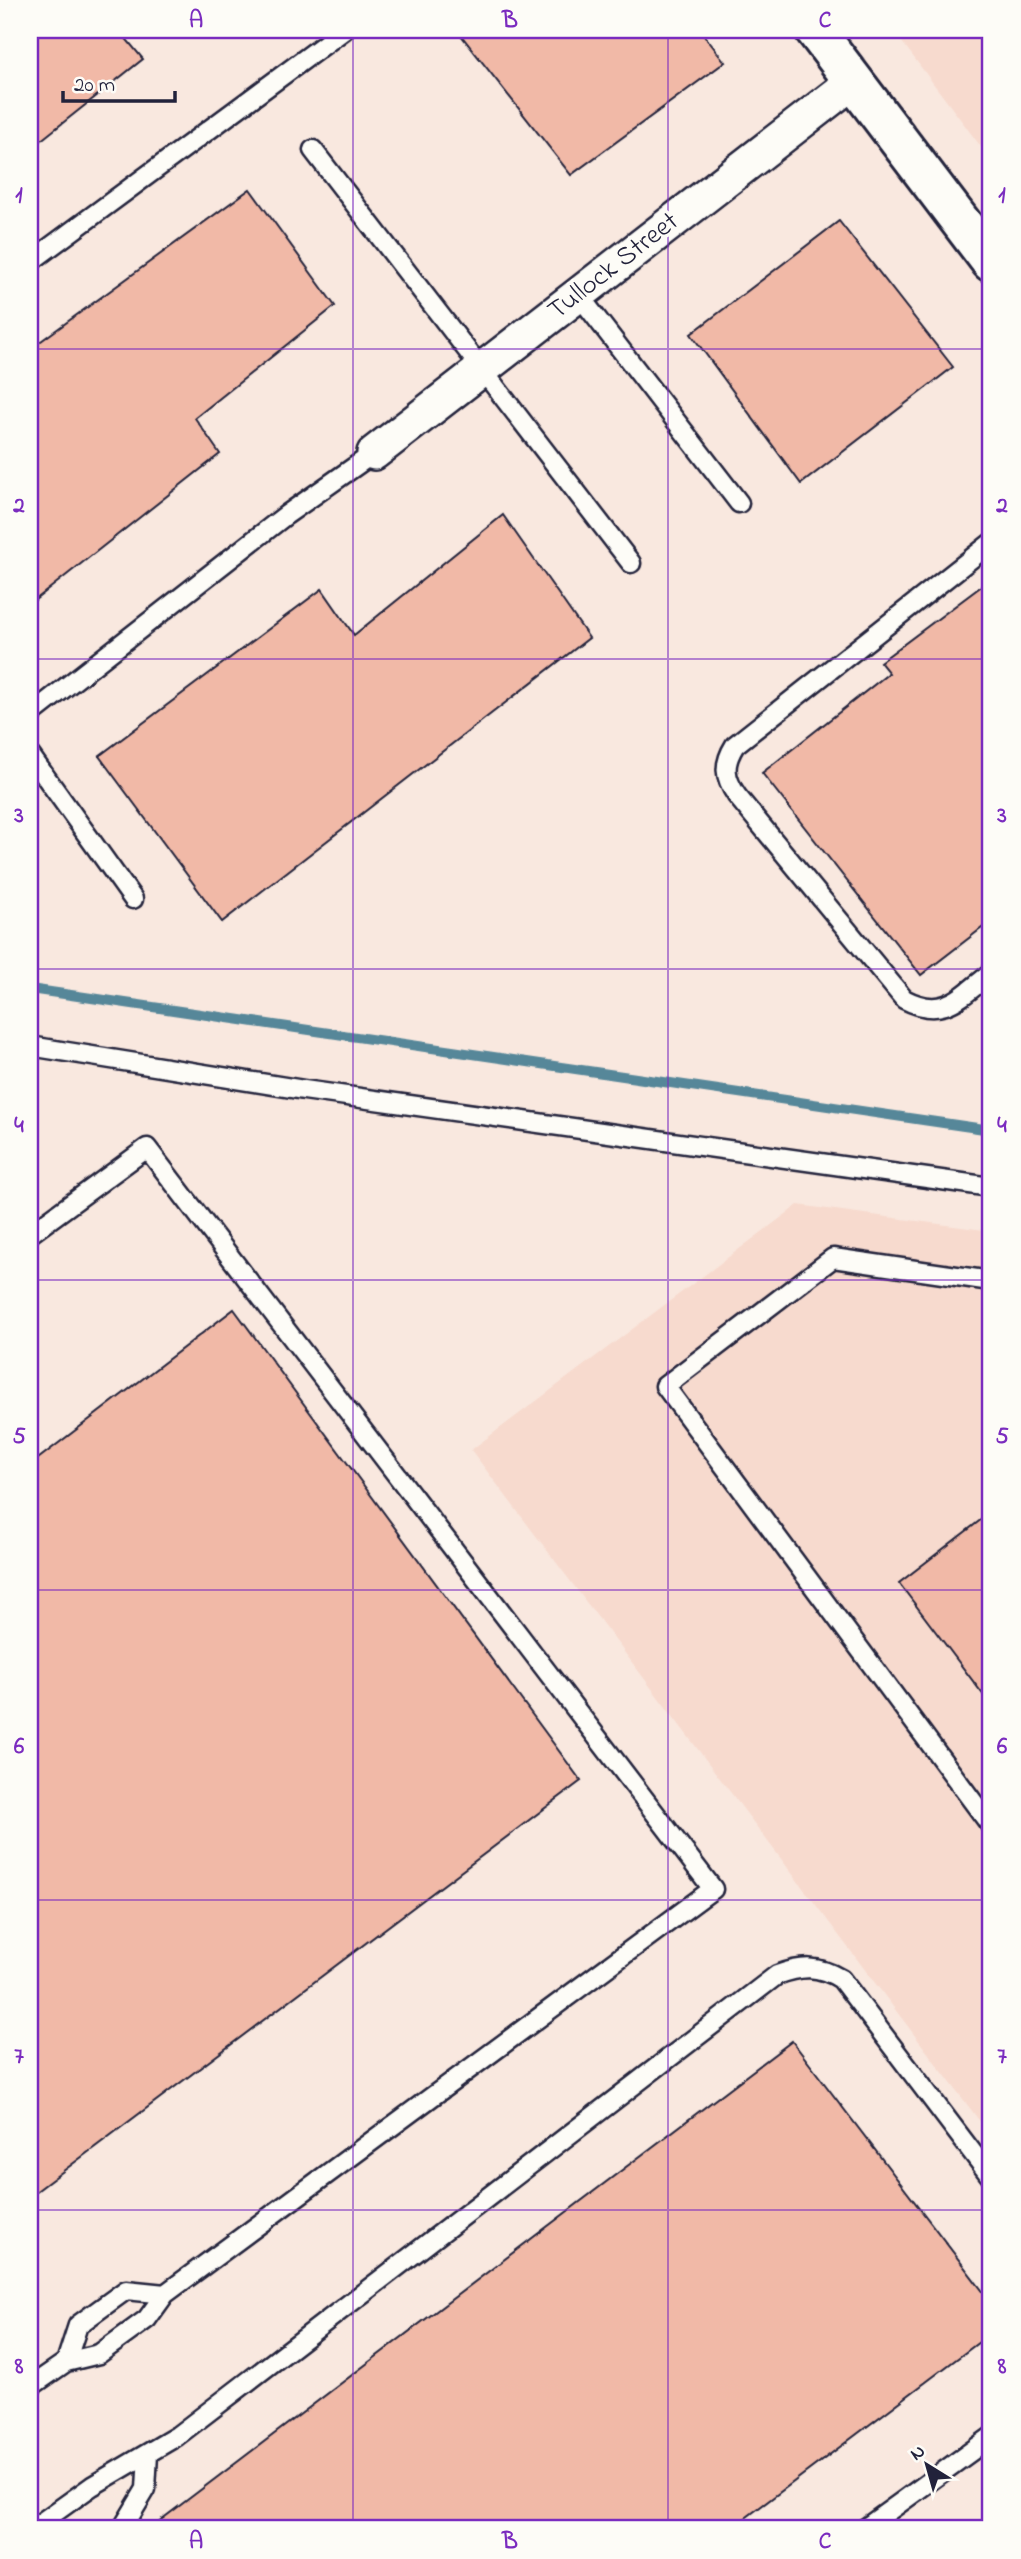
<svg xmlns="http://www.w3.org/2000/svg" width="1021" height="2559" viewBox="0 0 1021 2559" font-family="'Indie Flower',sans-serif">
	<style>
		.built { fill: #f7dace }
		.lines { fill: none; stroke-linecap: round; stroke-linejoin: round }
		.stream { stroke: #578799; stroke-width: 10 }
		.building { fill: #f1b9a7; stroke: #22223b; stroke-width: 2 }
		.service-casing { stroke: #22223b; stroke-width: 23 }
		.minor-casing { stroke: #22223b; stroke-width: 38 }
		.tertiary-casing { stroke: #22223b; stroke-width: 44 }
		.service { stroke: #fdfcf7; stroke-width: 18 }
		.minor { stroke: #fdfcf7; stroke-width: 33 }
		.tertiary { stroke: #fdfcf7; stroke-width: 38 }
		.grid { fill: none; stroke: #7b2cbf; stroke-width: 2; stroke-opacity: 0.55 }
		.labels { text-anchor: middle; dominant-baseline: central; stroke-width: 7; stroke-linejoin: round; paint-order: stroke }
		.street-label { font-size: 28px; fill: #22223b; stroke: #fdfcf7 }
		.neatline { fill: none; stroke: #7b2cbf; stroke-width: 2.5 }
		.grid-label { font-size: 23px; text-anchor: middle; font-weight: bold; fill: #7b2cbf }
	</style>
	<rect width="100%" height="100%" fill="#f9e8df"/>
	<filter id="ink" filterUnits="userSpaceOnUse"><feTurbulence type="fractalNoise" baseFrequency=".0143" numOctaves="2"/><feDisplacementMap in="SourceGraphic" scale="14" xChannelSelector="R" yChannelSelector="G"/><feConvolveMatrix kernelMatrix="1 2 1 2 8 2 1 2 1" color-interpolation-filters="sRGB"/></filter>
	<g filter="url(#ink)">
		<path class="built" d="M893 30H991V160Z
			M798 1205 991 1231V2136L471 1450Z"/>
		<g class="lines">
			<path class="stream" d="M30 989 991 1130"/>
		</g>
		<path class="building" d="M30 30H119L143 59 30 149Z
			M457 30H700L725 62 571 175Z
			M250 189 335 306 195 418 220 454 30 604V349Z
			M839 221 953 367 801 484 691 334Z
			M503 515 589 638 222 922 99 756 322 589 354 635Z
			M991 579V921L921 975 762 773 889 673 880 662Z
			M234 1309 581 1781 30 2196V1465Z
			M991 1512V1705L899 1583Z
			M792 2041 991 2302V2333L731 2529H149Z"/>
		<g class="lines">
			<g class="service-casing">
				<path id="service" d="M313 150 631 563
					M30 262 344 30
					M578 294 739 503
					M991 543 735 745C723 764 724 777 737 796L904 999C944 1020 960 997 991 973
					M30 715 286 515 374 453
					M30 755 133 899
					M30 1046 304 1090 991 1187
					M30 1234 147 1148 713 1889 165 2294 147 2319 99 2354 66 2362 30 2387
					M991 1281 833 1258 665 1386 991 1826
					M66 2362 78 2325 126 2290 165 2294
					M32 2529 92 2486 177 2436 777 1975C802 1966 818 1965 841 1979L991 2177
					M122 2529 146 2489 148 2454
					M864 2529 991 2437"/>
			</g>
			<g class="minor-casing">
				<path id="minor" d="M374 453 854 81"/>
			</g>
			<g class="tertiary-casing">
				<path id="tertiary" d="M815 30 991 262"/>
			</g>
			<use href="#service" class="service"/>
			<use href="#minor" class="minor"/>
			<use href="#tertiary" class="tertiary"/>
		</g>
	</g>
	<path class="grid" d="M353 30V2529M668 30V2529M30 349H991M30 659H991M30 969H991M30 1280H991M30 1590H991M30 1900H991M30 2210H991"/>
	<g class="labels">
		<g class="street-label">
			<text transform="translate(614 267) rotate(-38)">Tullock Street</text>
		</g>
	</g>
	<rect width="1021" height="2559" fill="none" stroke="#fdfcf7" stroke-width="77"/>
	<g transform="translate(927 2465) rotate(323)" stroke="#fdfcf7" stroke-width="5" paint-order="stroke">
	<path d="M0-5L12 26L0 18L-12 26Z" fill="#22223b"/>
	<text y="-10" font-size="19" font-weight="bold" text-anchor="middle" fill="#22223b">N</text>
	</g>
	<path d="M63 91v10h112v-10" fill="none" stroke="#22223b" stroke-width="3.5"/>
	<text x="74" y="91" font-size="21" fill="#22223b" stroke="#fdfcf7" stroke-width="5" paint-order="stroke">20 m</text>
	<rect x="38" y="38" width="944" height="2482" class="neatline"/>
	<g class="grid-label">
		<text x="196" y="27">A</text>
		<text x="510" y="27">B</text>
		<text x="825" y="27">C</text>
		<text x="19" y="202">1</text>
		<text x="1002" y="202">1</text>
		<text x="19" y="512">2</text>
		<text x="1002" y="512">2</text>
		<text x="19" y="822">3</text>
		<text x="1002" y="822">3</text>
		<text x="19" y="1132">4</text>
		<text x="1002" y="1132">4</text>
		<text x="19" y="1443">5</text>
		<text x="1002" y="1443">5</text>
		<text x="19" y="1753">6</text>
		<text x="1002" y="1753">6</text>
		<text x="19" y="2063">7</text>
		<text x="1002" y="2063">7</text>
		<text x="19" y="2373">8</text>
		<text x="1002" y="2373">8</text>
		<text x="196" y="2548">A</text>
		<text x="510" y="2548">B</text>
		<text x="825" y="2548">C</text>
	</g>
</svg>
